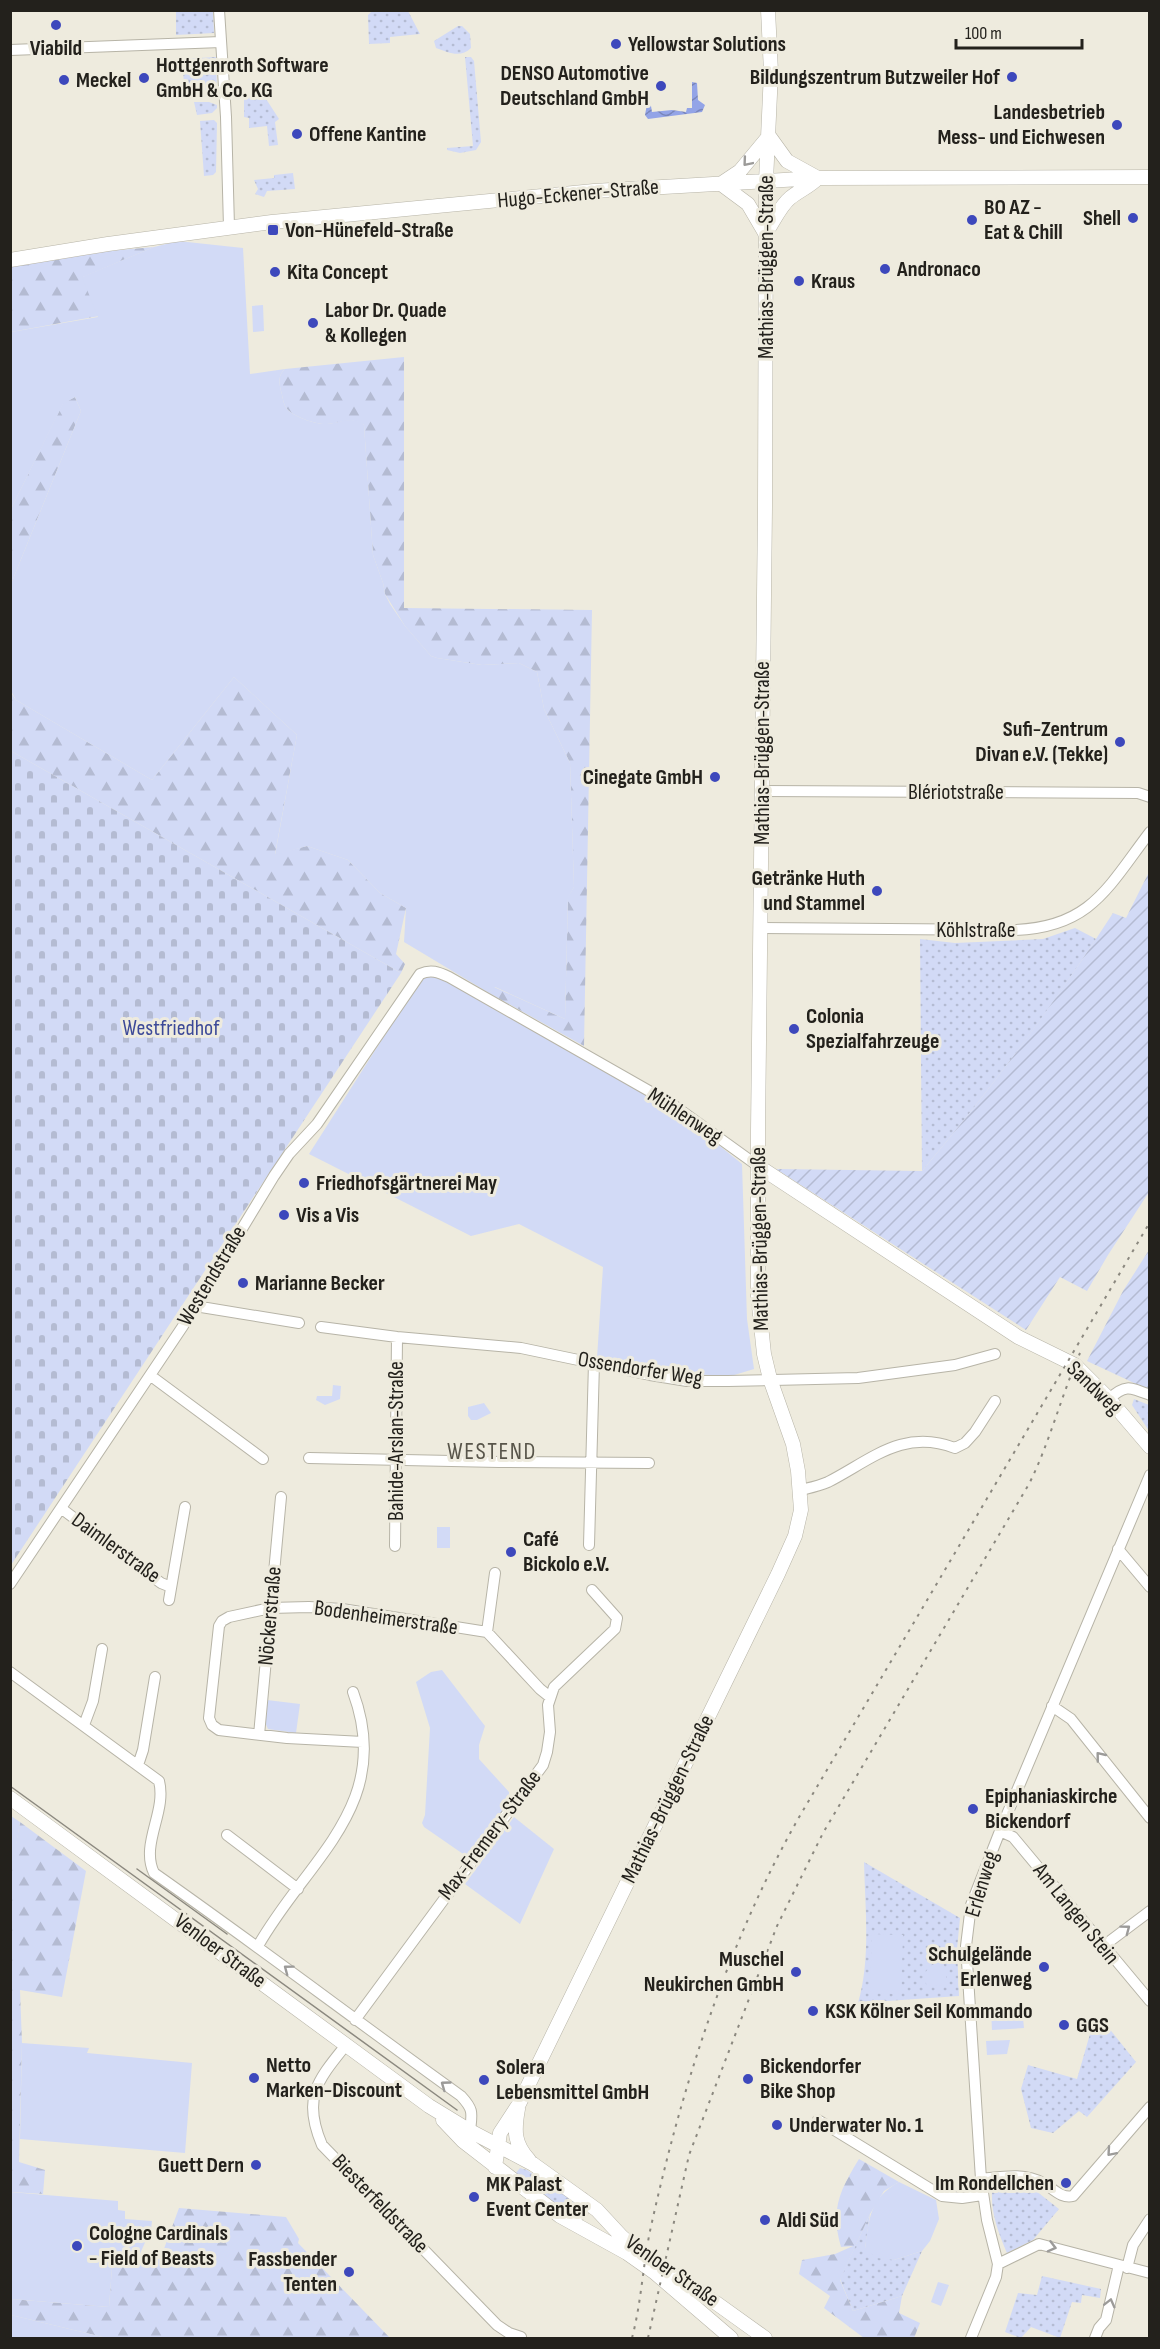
<svg xmlns="http://www.w3.org/2000/svg" width="1160" height="2349" viewBox="0 0 1160 2349" font-family="'Sofia Sans Condensed',sans-serif">
	<style>
		.grass { fill: url(#grass-dots) }
		.forest { fill: url(#forest-firs) }
		.cemetery { fill: url(#cemetery-stones) }
		.park { fill: #d2daf6 }
		.garden { fill: url(#garden-furrows) }
		.water { fill: url(#water-waves) }
		.lines { fill: none; stroke-linecap: round; stroke-linejoin: round }
		.street-casing { stroke: #b7b4a7; stroke-width: 12 }
		.secondary-casing { stroke: #b7b4a7; stroke-width: 15 }
		.street { stroke: #fff; stroke-width: 10 }
		.secondary { stroke: #fff; stroke-width: 14 }
		.tram { stroke: #8b887f; stroke-width: 1.5 }
		.rail { stroke: #8b887f; stroke-width: 2; stroke-dasharray: 3 6; stroke-linecap: butt }
		.oneway { stroke: #9c9b99 }
		.poi-dot { fill: #3d48bc; stroke: #eeebde; stroke-width: 2 }
		.labels { text-anchor: middle; dominant-baseline: central; stroke-width: 6; stroke-linejoin: round; paint-order: stroke }
		.poi-label { font-size: 22px; font-weight: bold; fill: #23211c; stroke: #eeebde; text-anchor: start }
		.street-label { font-size: 22px; fill: #23211c; stroke: #eeebde }
		.park-label { font-size: 22px; fill: #3c4998; stroke: #eeebde }
		.neighbourhood-label { font-size: 24px; letter-spacing: 1.5px; fill: #58554a; stroke: #eeebde }
	</style>
	<defs>
		<pattern id="grass-dots" width="8" height="8" patternUnits="userSpaceOnUse" patternTransform="scale(1.5)"><rect width="8" height="8" fill="#d2daf6"/><path d="M2 2h.1M6 6h.1" fill="none" stroke="#b4bbd2" stroke-width="1.8" stroke-linecap="round"/></pattern>
		<pattern id="forest-firs" width="22" height="20" patternUnits="userSpaceOnUse" patternTransform="scale(1.5)"><rect width="22" height="20" fill="#d2daf6"/><path d="M5 1l3.5 6h-7zM16 11l3.5 6h-7z" fill="#b4bbd2"/></pattern>
		<pattern id="cemetery-stones" width="16" height="16" patternUnits="userSpaceOnUse" patternTransform="scale(1.5)"><rect width="16" height="16" fill="#d2daf6"/><path d="M2 7V4a2 2 0 0 1 4 0v3zM10 15v-3a2 2 0 0 1 4 0v3z" fill="#b4bbd2"/></pattern>
		<pattern id="garden-furrows" width="10" height="10" patternUnits="userSpaceOnUse" patternTransform="scale(1.5)"><rect width="10" height="10" fill="#d2daf6"/><path d="M-1 1l2-2M0 10L10 0M9 11l2-2" fill="none" stroke="#b4bbd2"/></pattern>
		<pattern id="water-waves" width="16" height="10" patternUnits="userSpaceOnUse" patternTransform="scale(1.5)"><rect width="16" height="10" fill="#93a4e7"/><path d="M0 5q4-4 8 0t8 0" fill="none" stroke="#7885ba"/></pattern>
	</defs>
	<rect width="100%" height="100%" fill="#eeebde"/>
	<path class="grass" d="M373 10 408 11 420 34 390 37V43L369 44 368 15Z
		M176 11H213L214 33 176 35Z
		M458 26H462L470 34 471 48C461 58 449 53 436 48L434 41Z
		M216 57 217 94 209 97 184 96 183 59Z
		M465 57H471L474 61 481 142 476 150 460 153 447 150V148L473 146Z
		M259 88 279 119 275 122 278 145 269 146 267 126 249 128V118L244 117V100Z
		M194 102H209L217 105V108L212 113 197 115Z
		M214 120 217 123 216 172 213 175 204 176 200 121Z
		M293 173 295 189 267 191 264 197 255 194 258 189 254 180 274 178V175Z
		M1075 928 1096 939C1043 1020 984 1097 922 1171L920 939 955 943 1043 939Z
		M1134 1399 1149 1405V1431L1132 1405Z
		M864 1862 960 1918 957 1949 959 1996 858 2003C871 1959 865 1908 864 1862Z
		M1104 2022 1136 2062 1087 2117 1079 2111 1053 2133 1031 2128 1021 2089 1028 2065 1077 2079 1090 2034Z
		M520 2168 527 2170 577 2203 573 2212 565 2211 515 2174Z
		M1003 2185 1031 2187 1059 2209 1033 2240 1007 2253C998 2232 991 2214 992 2191Z
		M870 2214 865 2248 894 2260 922 2251 902 2296 853 2311 840 2279Z
		M1042 2276 1101 2289 1100 2298 1082 2295 1081 2303 1072 2302 1060 2338 1031 2327 1021 2338 1005 2332 1018 2293 1037 2295Z"/>
	<path class="forest" d="M154 247 83 277 99 316 11 332V267L109 251Z
		M404 357V608L592 610 584 1046 489 993 494 987 565 1019 568 897 574 887 570 763 544 709 537 672 519 663 482 665 437 658 431 656 405 626 385 594 383 583 373 555 364 425C351 416 342 423 327 424 317 425 294 417 287 409 283 404 283 397 281 391 279 383 278 375 285 369Z
		M75 397 81 411 11 584V509L63 403Z
		M234 677 297 735 275 854 307 846 348 860 380 893 406 908 396 954 405 964 401 973 11 751 10 691 16 700 152 780Z
		M20 1822 86 1871 62 1997 20 1990 22 2043 19 2162 45 2170 43 2194 11 2192 10 1878Z
		M859 2159 899 2182 884 2191 870 2214 840 2280 853 2311 902 2296 899 2313 920 2323 914 2338H864L824 2308 830 2296 799 2274 802 2260 835 2254 853 2246 841 2247C830 2209 840 2190 859 2159Z
		M179 2208 286 2217 299 2239 298 2243 390 2338H107L11 2315V2299L109 2307 113 2255 161 2257Z"/>
	<path class="cemetery" d="M11 751 401 973 11 1565Z"/>
	<path class="park" d="M178 241 243 248 250 374 285 369C278 375 279 383 281 391 283 397 283 404 287 409 294 417 317 425 327 424 341 423 352 415 364 425L373 555 383 583 385 594 390 604 405 626 431 656 437 658 482 665 519 663 537 672 544 709 570 763 574 887 568 898 565 1019 495 987 489 993 404 942 406 908 380 893 348 860 307 846 275 855 297 735 234 677 152 780 16 700 11 691V584L81 411 75 397 63 404 11 509V332L98 317 82 277 154 247Z
		M263 305 264 331 253 332 252 306Z
		M427 975 438 976 656 1100 699 1129 742 1164 747 1319 754 1369 731 1376 689 1374 653 1369 597 1358 603 1267 519 1224 471 1236 309 1154 418 983Z
		M333 1385 341 1386 340 1399 325 1405 316 1400 317 1396H332Z
		M484 1403 491 1413 477 1420H471L468 1416V1407Z
		M437 1527H450V1548H437Z
		M442 1670 485 1726 479 1745V1759L509 1792V1805L466 1856 424 1827 422 1823 425 1815 430 1728 416 1682 431 1672Z
		M267 1700 300 1704 296 1733 268 1729 265 1722Z
		M11 1816 20 1822 11 1878Z
		M514 1817 554 1849 520 1924 465 1884Z
		M872 1934 903 1935 901 1994 870 1993Z
		M942 1962 946 1969V1982L939 1986 927 1985 923 1979C925 1970 932 1962 942 1962Z
		M1022 2009 1024 2028 992 2030 991 2011Z
		M1010 2040 1007 2054 987 2055 986 2041Z
		M22 2043 89 2048 87 2053 192 2063 185 2153 20 2139Z
		M899 2182 936 2200 939 2219 930 2241 922 2251 894 2260 877 2258 865 2249C869 2218 870 2198 899 2182Z
		M10 2192 118 2201V2210L125 2211V2219L152 2221 150 2238H147L139 2256 113 2255 109 2307 11 2299Z
		M938 2282 949 2285 941 2306 931 2302Z
		M11 2315 107 2338H11Z"/>
	<path class="garden" d="M1149 872V1192L1108 1255 1087 1291 1060 1277 1026 1330 776 1169 922 1171C991 1089 1055 1003 1113 913L1126 918Z
		M1149 1250V1390L1087 1361 1123 1291Z"/>
	<path class="water" d="M692 82 697 83 698 100 705 105 702 112 648 119 645 115 647 104 651 106 652 112 672 110 686 112 687 108H692Z"/>
	<g class="lines">
		<g class="street-casing">
			<path id="street" d="M219 10 226 117 229 227
				M10 50 221 42
				M761 791 1138 793 1150 797
				M761 928 1015 930C1091 927 1108 887 1150 832
				M195 1306 299 1323
				M321 1327 397 1337 521 1348 650 1375 687 1381H728L858 1378 955 1365 995 1354
				M151 1376 263 1459
				M1109 1399C1125 1384 1130 1387 1150 1395
				M309 1458 499 1462 649 1463
				M801 1490C809 1488 819 1486 828 1482 871 1460 903 1428 955 1448L965 1443 975 1432 995 1401
				M62 1509 161 1583 171 1587
				M589 1545 594 1363
				M395 1546 397 1337
				M1118 1549 1150 1587
				M10 1584 183 1326 274 1176 289 1154 317 1124 420 974C431 969 438 972 449 977L672 1104 758 1166
				M169 1600 185 1507
				M487 1632 495 1573
				M10 1672 159 1781C167 1812 140 1844 154 1873 258 1946 358 2022 461 2096 474 2110 472 2113 470 2131
				M1052 1706 1071 1719 1150 1818
				M84 1725 93 1701 102 1649
				M259 1735 281 1497
				M363 1742 287 1738 219 1730 212 1725 209 1718 219 1626 222 1621 229 1617 270 1608 309 1607 342 1609 487 1632 540 1689 550 1697
				M138 1765 143 1750 155 1677
				M1000 1831 1013 1837 1150 2001
				M227 1835 298 1889
				M258 1946C307 1859 395 1805 353 1692
				M1102 1947 1150 1911
				M355 2020 543 1765 547 1752 550 1732 548 1705 554 1687 615 1629 617 1618 592 1590
				M346 2045C317 2081 302 2098 322 2145L497 2325 509 2333 521 2337
				M818 2120 942 2196 962 2198 982 2195
				M981 2179C1001 2177 1024 2172 1043 2183 1053 2188 1061 2199 1073 2196L1150 2107
				M998 2264 1039 2244 1150 2273
				M1127 2268 1133 2245 1150 2219
				M971 2338 996 2277 998 2264 987 2220 981 2179 966 1946 971 1905 1000 1831 1150 1475
				M1095 2338 1099 2328 1106 2320 1119 2265"/>
		</g>
		<g class="secondary-casing">
			<path id="secondary" d="M769 136 787 161 816 177
				M722 183 740 171 769 136
				M721 184 748 204 765 233
				M765 234C773 223 780 206 790 198 800 190 809 187 818 178
				M10 260 108 244 272 222 594 191 818 178 1150 177
				M758 1166 1018 1337 1075 1365 1109 1399 1150 1447
				M10 1798 429 2106 470 2131 533 2164 597 2210 622 2237 639 2251 705 2295 765 2338
				M518 2109C514 2131 514 2144 529 2160
				M443 2120 463 2141 560 2216 627 2253 654 2272 731 2338
				M495 2167 500 2133 519 2104 778 1574 795 1536 801 1510 798 1471 793 1444 770 1379 764 1354 758 1296V1131L765 507 766 181 771 72 768 10
				M560 2216 570 2218 581 2212 582 2199"/>
		</g>
		<use href="#street" class="street"/>
		<use href="#secondary" class="secondary"/>
		<path class="tram" d="M10 1786 457 2110
			M137 1869 227 1934"/>
		<path class="rail" d="M632 2338C642 2300 643 2260 652 2222 683 2083 728 1943 798 1819L1150 1222
			M648 2338 689 2155 777 1926 823 1833 1029 1484C1050 1442 1061 1396 1080 1353"/>
	</g>
	<defs><path id="oneway-chevron" d="M-2-3.5L2.5 0L-2 3.5" fill="none" stroke-width="1.6" stroke-linecap="round" stroke-linejoin="round" transform="scale(1.5)"/></defs>
	<g class="oneway">
		<use href="#oneway-chevron" transform="translate(747 162) rotate(130)"/>
		<use href="#oneway-chevron" transform="translate(1100 1756) rotate(-129)"/>
		<use href="#oneway-chevron" transform="translate(1126 1929) rotate(-37)"/>
		<use href="#oneway-chevron" transform="translate(288 1969) rotate(-143)"/>
		<use href="#oneway-chevron" transform="translate(445 2085) rotate(-144)"/>
		<use href="#oneway-chevron" transform="translate(1111 2152) rotate(131)"/>
		<use href="#oneway-chevron" transform="translate(1052 2247) rotate(15)"/>
		<use href="#oneway-chevron" transform="translate(1110 2303) rotate(-76)"/>
	</g>
	<g class="poi-dot">
		<circle cx="56" cy="25" r="6"/>
		<circle cx="616" cy="44" r="6"/>
		<circle cx="1012" cy="77" r="6"/>
		<circle cx="144" cy="78" r="6"/>
		<circle cx="64" cy="80" r="6"/>
		<circle cx="661" cy="86" r="6"/>
		<circle cx="1117" cy="125" r="6"/>
		<circle cx="297" cy="134" r="6"/>
		<circle cx="1133" cy="218" r="6"/>
		<circle cx="972" cy="220" r="6"/>
		<rect x="267" y="224" width="12" height="12" rx="3"/>
		<circle cx="885" cy="269" r="6"/>
		<circle cx="275" cy="272" r="6"/>
		<circle cx="799" cy="281" r="6"/>
		<circle cx="313" cy="323" r="6"/>
		<circle cx="1120" cy="742" r="6"/>
		<circle cx="715" cy="777" r="6"/>
		<circle cx="877" cy="891" r="6"/>
		<circle cx="794" cy="1029" r="6"/>
		<circle cx="304" cy="1183" r="6"/>
		<circle cx="284" cy="1215" r="6"/>
		<circle cx="243" cy="1283" r="6"/>
		<circle cx="511" cy="1552" r="6"/>
		<circle cx="973" cy="1809" r="6"/>
		<circle cx="1044" cy="1967" r="6"/>
		<circle cx="796" cy="1972" r="6"/>
		<circle cx="813" cy="2011" r="6"/>
		<circle cx="1064" cy="2025" r="6"/>
		<circle cx="254" cy="2078" r="6"/>
		<circle cx="748" cy="2079" r="6"/>
		<circle cx="484" cy="2080" r="6"/>
		<circle cx="777" cy="2125" r="6"/>
		<circle cx="256" cy="2165" r="6"/>
		<circle cx="1066" cy="2183" r="6"/>
		<circle cx="474" cy="2197" r="6"/>
		<circle cx="765" cy="2220" r="6"/>
		<circle cx="77" cy="2246" r="6"/>
		<circle cx="349" cy="2272" r="6"/>
	</g>
	<g class="labels">
		<g class="poi-label">
			<text x="628" y="44">Yellowstar Solutions</text>
			<text x="56" y="48" text-anchor="middle">Viabild</text>
			<text x="156" y="65">Hottgenroth Software<tspan x="156" dy="25">GmbH &amp; Co. KG</tspan></text>
			<text x="649" y="73" text-anchor="end">DENSO Automotive<tspan x="649" dy="25">Deutschland GmbH</tspan></text>
			<text x="1000" y="77" text-anchor="end">Bildungszentrum Butzweiler Hof</text>
			<text x="76" y="80">Meckel</text>
			<text x="1105" y="112" text-anchor="end">Landesbetrieb<tspan x="1105" dy="25">Mess- und Eichwesen</tspan></text>
			<text x="309" y="134">Offene Kantine</text>
			<text x="984" y="207">BO AZ -<tspan x="984" dy="25">Eat &amp; Chill</tspan></text>
			<text x="1121" y="218" text-anchor="end">Shell</text>
			<text x="285" y="230">Von-Hünefeld-Straße</text>
			<text x="897" y="269">Andronaco</text>
			<text x="287" y="272">Kita Concept</text>
			<text x="811" y="281">Kraus</text>
			<text x="325" y="310">Labor Dr. Quade<tspan x="325" dy="25">&amp; Kollegen</tspan></text>
			<text x="1108" y="729" text-anchor="end">Sufi-Zentrum<tspan x="1108" dy="25">Divan e.V. (Tekke)</tspan></text>
			<text x="703" y="777" text-anchor="end">Cinegate GmbH</text>
			<text x="865" y="878" text-anchor="end">Getränke Huth<tspan x="865" dy="25">und Stammel</tspan></text>
			<text x="806" y="1016">Colonia<tspan x="806" dy="25">Spezialfahrzeuge</tspan></text>
			<text x="316" y="1183">Friedhofsgärtnerei May</text>
			<text x="296" y="1215">Vis a Vis</text>
			<text x="255" y="1283">Marianne Becker</text>
			<text x="523" y="1539">Café<tspan x="523" dy="25">Bickolo e.V.</tspan></text>
			<text x="985" y="1796">Epiphaniaskirche<tspan x="985" dy="25">Bickendorf</tspan></text>
			<text x="1032" y="1954" text-anchor="end">Schulgelände<tspan x="1032" dy="25">Erlenweg</tspan></text>
			<text x="784" y="1959" text-anchor="end">Muschel<tspan x="784" dy="25">Neukirchen GmbH</tspan></text>
			<text x="825" y="2011">KSK Kölner Seil Kommando</text>
			<text x="1076" y="2025">GGS</text>
			<text x="266" y="2065">Netto<tspan x="266" dy="25">Marken-Discount</tspan></text>
			<text x="760" y="2066">Bickendorfer<tspan x="760" dy="25">Bike Shop</tspan></text>
			<text x="496" y="2067">Solera<tspan x="496" dy="25">Lebensmittel GmbH</tspan></text>
			<text x="789" y="2125">Underwater No. 1</text>
			<text x="244" y="2165" text-anchor="end">Guett Dern</text>
			<text x="1054" y="2183" text-anchor="end">Im Rondellchen</text>
			<text x="486" y="2184">MK Palast<tspan x="486" dy="25">Event Center</tspan></text>
			<text x="777" y="2220">Aldi Süd</text>
			<text x="89" y="2233">Cologne Cardinals<tspan x="89" dy="25">- Field of Beasts</tspan></text>
			<text x="337" y="2259" text-anchor="end">Fassbender<tspan x="337" dy="25">Tenten</tspan></text>
		</g>
		<g class="street-label">
			<text transform="translate(578 194) rotate(-5)">Hugo-Eckener-Straße</text>
			<text transform="translate(766 267) rotate(-90)">Mathias-Brüggen-Straße</text>
			<text transform="translate(762 753) rotate(-90)">Mathias-Brüggen-Straße</text>
			<text x="956" y="792">Blériotstraße</text>
			<text x="976" y="930">Köhlstraße</text>
			<text transform="translate(685 1116) rotate(33)">Mühlenweg</text>
			<text transform="translate(760 1239) rotate(-91)">Mathias-Brüggen-Straße</text>
			<text transform="translate(212 1276) rotate(-59)">Westendstraße</text>
			<text transform="translate(640 1369) rotate(9)">Ossendorfer Weg</text>
			<text transform="translate(1094 1388) rotate(44)">Sandweg</text>
			<text transform="translate(396 1441) rotate(-90)">Bahide-Arslan-Straße</text>
			<text transform="translate(116 1548) rotate(36)">Daimlerstraße</text>
			<text transform="translate(270 1616) rotate(-85)">Nöckerstraße</text>
			<text transform="translate(386 1618) rotate(8)">Bodenheimerstraße</text>
			<text transform="translate(668 1799) rotate(-64)">Mathias-Brüggen-Straße</text>
			<text transform="translate(490 1835) rotate(-53)">Max-Fremery-Straße</text>
			<text transform="translate(982 1884) rotate(-73)">Erlenweg</text>
			<text transform="translate(1076 1914) rotate(51)">Am Langen Stein</text>
			<text transform="translate(220 1951) rotate(37)">Venloer Straße</text>
			<text transform="translate(380 2204) rotate(46)">Biesterfeldstraße</text>
			<text transform="translate(672 2271) rotate(35)">Venloer Straße</text>
		</g>
		<g class="park-label">
			<text x="171" y="1028">Westfriedhof</text>
		</g>
		<g class="neighbourhood-label">
			<text x="492" y="1451">WESTEND</text>
		</g>
	</g>
	<rect width="1160" height="2349" fill="none" stroke="#23211c" stroke-width="24"/>
	<path d="M956 39v9h126v-9" fill="none" stroke="#23211c" stroke-width="3"/>
	<text x="965" y="39" font-size="18" fill="#23211c" stroke="#eeebde" stroke-width="4.5" paint-order="stroke">100 m</text>
</svg>
